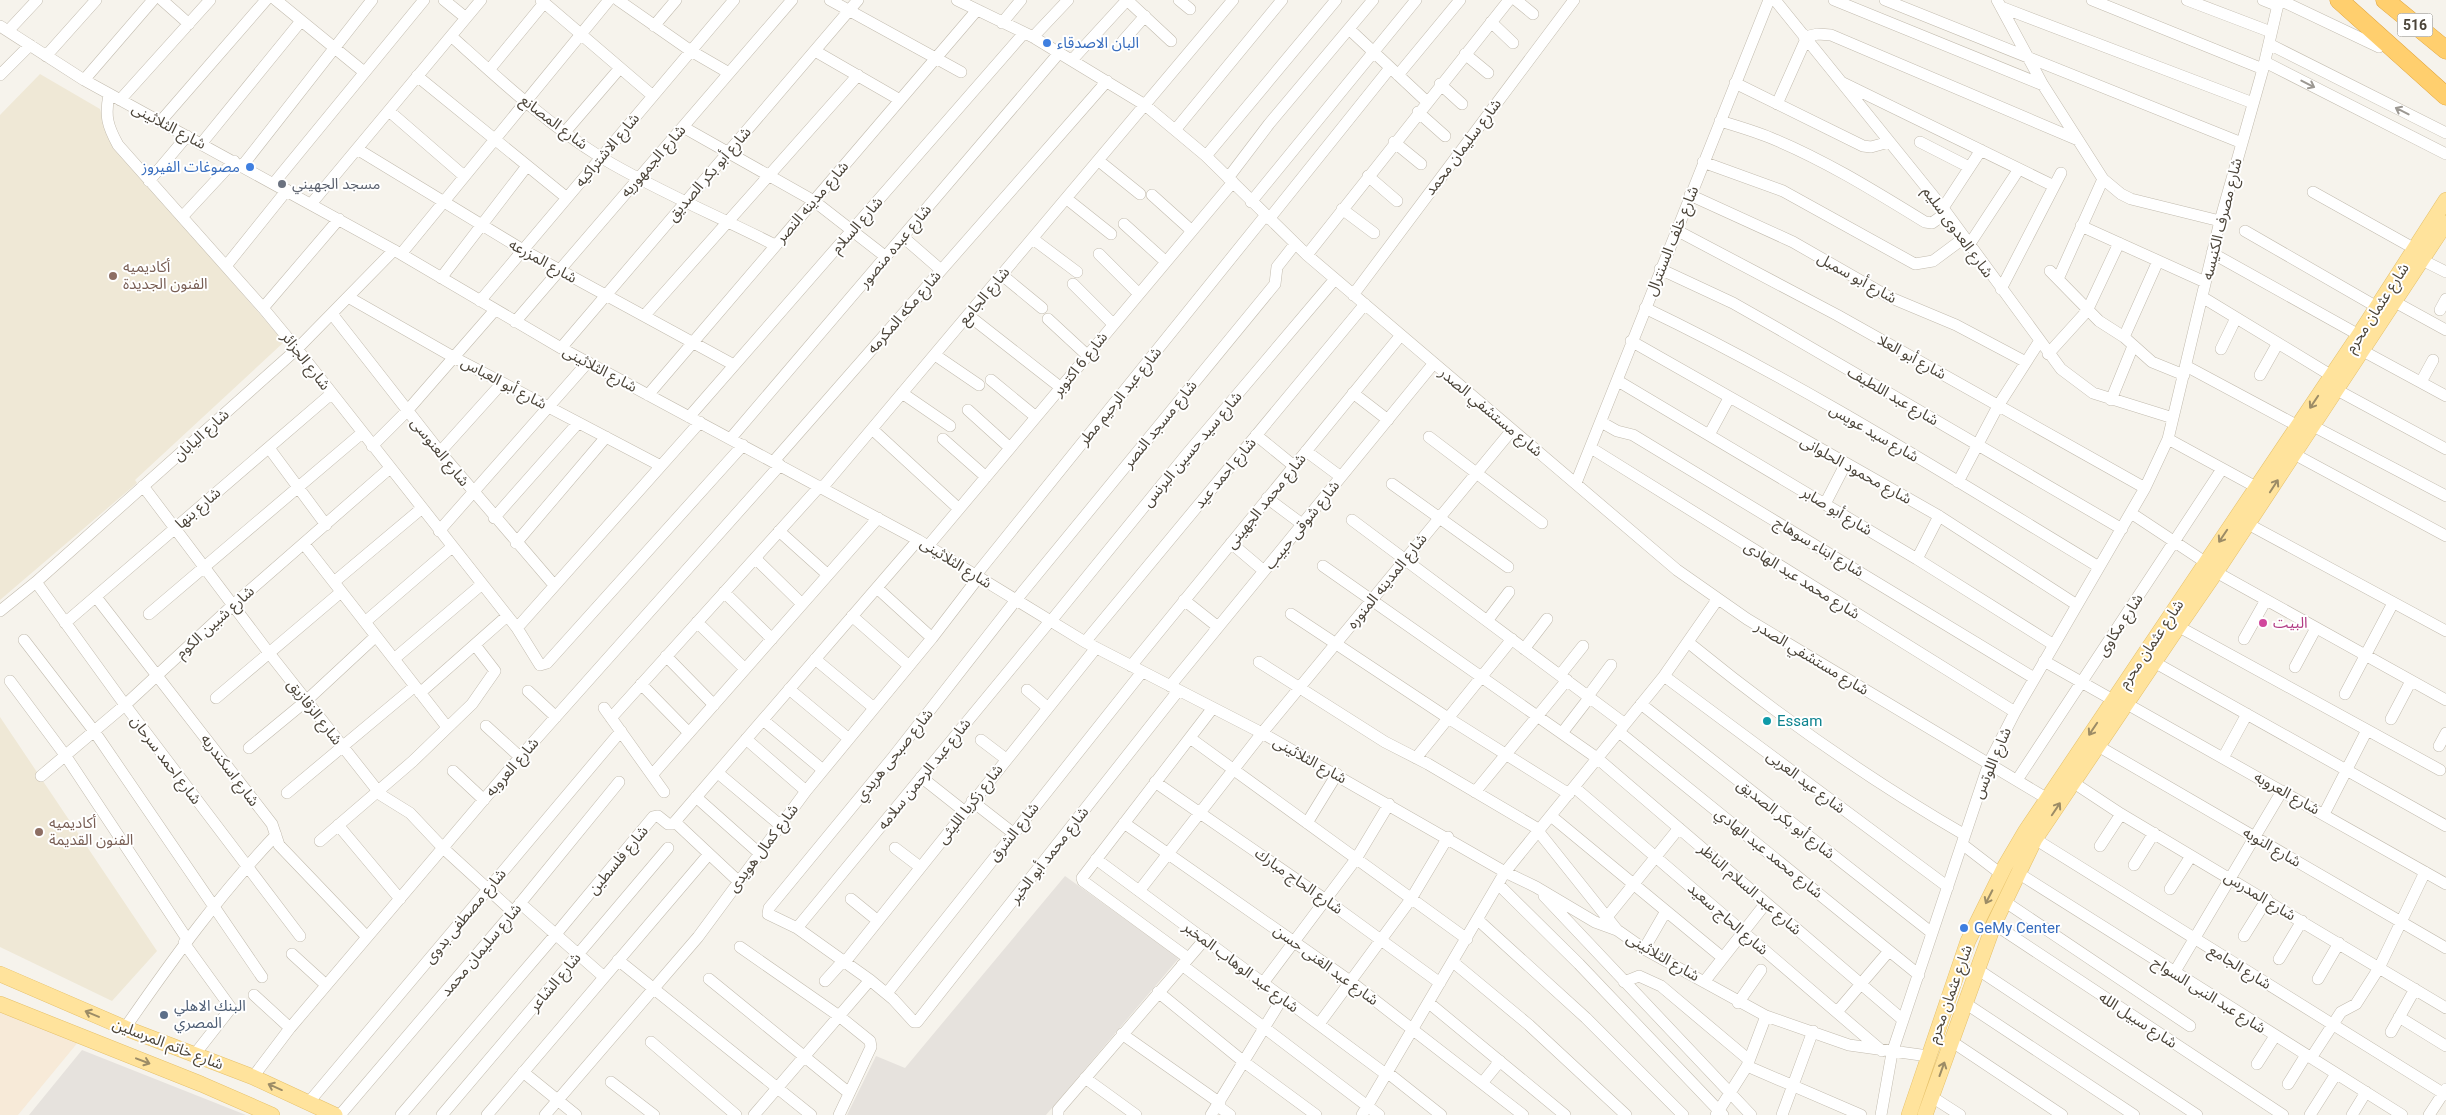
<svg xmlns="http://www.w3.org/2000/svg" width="2446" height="1115" viewBox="0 0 2446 1115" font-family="Roboto,'Noto Sans Arabic',sans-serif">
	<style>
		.commercial { fill: #f7ead8 }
		.industrial { fill: #e6e2dd }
		.education { fill: #efe8d6 }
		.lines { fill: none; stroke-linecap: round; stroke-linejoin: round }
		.minor-casing { stroke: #c2bbae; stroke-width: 12 }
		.major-casing { stroke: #e6c16a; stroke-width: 16 }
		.highway-casing { stroke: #e0a43c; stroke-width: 19 }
		.minor { stroke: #fff; stroke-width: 11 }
		.major { stroke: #ffe39c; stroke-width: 15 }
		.highway { stroke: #ffcf6e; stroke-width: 18 }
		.oneway { stroke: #9c9892 }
		.oneway2 { stroke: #9c8c66 }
		.shop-dot { fill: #3f7fe0; stroke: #fff; stroke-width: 2 }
		.worship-dot { fill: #6b7280; stroke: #fff; stroke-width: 2 }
		.education-dot { fill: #8d6e63; stroke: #fff; stroke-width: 2 }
		.hotel-dot { fill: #d1479c; stroke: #fff; stroke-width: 2 }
		.culture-dot { fill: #0f9aa8; stroke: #fff; stroke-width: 2 }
		.service-dot { fill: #5c6f8a; stroke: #fff; stroke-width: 2 }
		.labels { text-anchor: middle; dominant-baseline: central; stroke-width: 4; stroke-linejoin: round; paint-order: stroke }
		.shield { fill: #fff; stroke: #817c74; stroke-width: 1 }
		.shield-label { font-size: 14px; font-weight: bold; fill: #4b4439 }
		.shop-label { font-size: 15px; fill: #366cbe; stroke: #fff; text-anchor: start }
		.street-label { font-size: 15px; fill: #4b4439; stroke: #fff }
		.worship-label { font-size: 15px; fill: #5b616d; stroke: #fff; text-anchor: start }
		.education-label { font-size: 15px; fill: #785e54; stroke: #fff; text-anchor: start }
		.hotel-label { font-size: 15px; fill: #b23c85; stroke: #fff; text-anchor: start }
		.culture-label { font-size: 15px; fill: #0d838f; stroke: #fff; text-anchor: start }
		.service-label { font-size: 15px; fill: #4e5e75; stroke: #fff; text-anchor: start }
	</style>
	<rect width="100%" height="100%" fill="#f6f3ec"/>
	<path class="commercial" d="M0 1005 79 1041 18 1115H0Z"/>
	<path class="industrial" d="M1065 876 1179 958 1046 1115H847L876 1056 905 1068Z
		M82 1050 246 1115H29Z"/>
	<path class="education" d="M40 74 100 109 110 141 284 342 135 480 137 483 0 600V115Z
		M0 717 157 951 112 1001 0 947Z"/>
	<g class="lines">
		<g class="minor-casing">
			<path id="minor" d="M162 0 189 24
				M276 0 364 72
				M444 0 466 18
				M541 0 653 96
				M618 0 691 51 729 73
				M830 0 961 72
				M957 0 1033 37 1145 105 1206 156 1307 255 1677 570 1747 619 2046 798
				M1179 0 1190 9
				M1516 0 1533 14
				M1775 0 1943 208 2061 369 2093 393 2173 418
				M1834 0 2043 85
				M1885 0 2242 143
				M1997 0 2043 85 2103 179 2121 194 2131 199 2220 221
				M2092 0 2263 69
				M2187 0 2271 32
				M2263 0 2278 6
				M2280 0 2379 47
				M2001 7 2253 103
				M1491 22 1513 43
				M1002 23 1021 0
				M0 26 84 80 401 254 561 348 918 540 1085 642 1262 733 1505 872 1536 887 1595 922 1617 930 1644 949 1766 1016 1849 1045 1928 1056
				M654 26 676 0
				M1349 29 1426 101
				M8 31 37 0
				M451 36C499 79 547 124 602 158 657 191 718 216 775 245
				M1033 37 1068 0
				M1804 37 1818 34 1831 35 2078 140
				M1123 41 1145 16
				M2269 44 2446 133
				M815 51 900 100
				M1465 54 1488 73
				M46 56 96 0
				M1072 60 1127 0 1171 41
				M2265 62 2446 154
				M489 70 544 3
				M0 75 30 45
				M1398 75 1460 0
				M417 76 567 198
				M84 80 153 0
				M1735 83 1863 146 1871 147 1889 142
				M1843 83 2054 186
				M1440 84 1462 104
				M109 94C105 116 107 125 118 145L263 308 297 349 517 628 540 665 547 663 743 445
				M120 100 210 0
				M1777 104 1806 39
				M389 111 464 176
				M1418 112 1445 136
				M1720 121C1737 126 1754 131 1771 138 1825 160 1876 192 1925 222L1932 223 1946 213
				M160 122 266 0
				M683 127 814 201 886 257
				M1176 129 1282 0
				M565 132 620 68
				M1394 142 1421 164
				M1920 142 1969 167
				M201 144 301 21
				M357 149 523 250 734 365
				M1206 156 1336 0
				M1099 161 1140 194
				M1703 162 1783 191 1915 264 1933 261 1964 238
				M243 165 372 0
				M1368 176 1397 201
				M1228 178 1269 124 1373 0
				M149 181 187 136
				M274 183 424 0
				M2313 192 2415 249
				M1152 195 1192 231
				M1690 195 1793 242 1889 297 1956 325 2024 361
				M1067 199 1111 234
				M1251 202 1416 0
				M311 204 481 0
				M1943 208 1981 150
				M1342 209 1374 233
				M182 217 234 161
				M1269 219 1390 68
				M1124 224 1166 262
				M2081 226 2205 282
				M1676 230 1837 315 2145 488
				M2245 231 2377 307
				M903 237 941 270
				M1033 239 1077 272
				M1969 245 2019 169
				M2212 253 2359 335
				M401 254 609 0
				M1099 254 1139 294
				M1307 255 1509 0
				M2422 260 2446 272
				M226 266 287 190
				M1660 269 1733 303 1777 328 2122 529
				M2050 271 2099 321 2124 337 2152 362 2184 375
				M1002 275 1042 308
				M441 278 527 166
				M2058 279 2103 179
				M1073 284 1113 324
				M2001 289 2061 173
				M1353 295 1574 0
				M348 297 455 358 661 466
				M2202 297 2332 376
				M480 301 734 0
				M2395 302 2446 330
				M263 308 339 219
				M1645 308C1802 383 1950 477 2099 567
				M2440 310 2446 299
				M332 314 440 452 554 585
				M645 315 858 75
				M968 315 1060 387
				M1048 319 1088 356
				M515 322 792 0
				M2124 337 2158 261
				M1631 341 1939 516 2077 605
				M561 348 858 0
				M2221 349 2236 318
				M2363 351 2446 396
				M2048 354 2087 311 2119 243
				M935 355 979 385
				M2186 366 2298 426
				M2260 375 2278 343
				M991 380 1036 417
				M1618 381 1917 559 2054 645
				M2421 382 2433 360
				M2337 390 2446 449
				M902 393 950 426
				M1353 393 1388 420
				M648 395 977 10
				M2111 400 2133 346
				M968 410 1010 448
				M689 417 1024 33
				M1601 422 1617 431 1633 435 2034 678
				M2313 426 2446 496
				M872 429 959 509
				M1256 435 1294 466
				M1709 435 1729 398
				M1429 437 1542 523
				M731 438 1059 53
				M943 439 986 477
				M2168 439 2256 487
				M372 446 407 411 495 310
				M269 448 326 525
				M1591 448 2015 712
				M1306 451 1341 477
				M440 452 502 383
				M2294 454 2446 536
				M774 461 1107 81
				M1958 482 1998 406 2039 342
				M1576 483 1769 0
				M1392 484 1508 567
				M143 486 269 653 381 795 410 813 443 848 513 912
				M823 487 1233 0
				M1267 498 1302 524
				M1825 504 1845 465
				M2131 513 2205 562
				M494 518 578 423
				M1352 520 1625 724
				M2248 524 2446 631
				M439 531 588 362
				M779 531 828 575
				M516 543 606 437
				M1231 543 1264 571
				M304 544 447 727
				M928 546 1233 182
				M755 558 802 604
				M1917 559 1939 516
				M1323 566 1597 758 1903 1020
				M2216 572 2446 700
				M975 576 1265 216
				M36 582 125 705 300 936
				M334 582 421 509
				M877 588 932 638
				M724 592 772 639
				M96 597 272 824 279 845 367 937
				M1184 600 1218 627
				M0 611 36 582 297 349 394 250
				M149 614 362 433
				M1291 614 1448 718 1569 794
				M852 616 909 666
				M1051 621 1186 455 1335 279
				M1487 621 1509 592
				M365 622 452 547
				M697 622 745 669
				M65 623 331 394
				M2172 623 2440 770
				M517 628 700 422
				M2244 639 2266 600
				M24 640 94 731 262 977
				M1085 642 1365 304
				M1689 643C1776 714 1868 779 1965 835
				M1524 649 1547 619
				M666 656 714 705
				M394 659 481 585
				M815 659 874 708
				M2044 661 2113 700
				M1259 662 1385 742 1428 764 1540 830
				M2154 662 2446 826
				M1131 666 1401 335
				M2295 667 2316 628
				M1560 675 1583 646
				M1664 676 1948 887
				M10 681 65 755 187 939
				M641 684 689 733
				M1170 686 1434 363
				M789 689 849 739
				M1027 690 1047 707
				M528 691 556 717
				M1178 691 917 1022H914L893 999 870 980 797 928 768 914 769 908 894 756 1016 600 1275 284 1277 267 1295 244
				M420 693 507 616
				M2345 694 2393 603
				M1588 696 1611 665
				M216 698 341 592
				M1641 704 1932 933
				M2127 704 2446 884
				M604 708 664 792
				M611 718 820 486
				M2391 719 2411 681
				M763 720 823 770
				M486 726 520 757
				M1619 732 1919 975
				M1562 733 1589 698
				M1190 738 1467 939
				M746 739 806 791
				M981 740 1006 759
				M2098 746 2446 948
				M2439 746 2446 733
				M249 748 306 701 376 636
				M1416 758 1512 639
				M2223 758 2247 714
				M453 771 484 800
				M718 773 780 825
				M652 775 878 518
				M41 776 125 705 233 605 390 468
				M921 777 964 811
				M2017 780 2222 469
				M1155 782 1326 900 1440 983
				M2074 783 2121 814 2446 1008
				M1574 787 1882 1051
				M1475 792 1567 680
				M287 793 415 686
				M696 797 759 853
				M972 801 1013 833
				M2324 814 2367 730
				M1551 816 1723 958
				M675 822 738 881
				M1124 823 1350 981 1523 1115
				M1307 823 1337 774
				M338 825 400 899
				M1538 831 1617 930
				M2035 839 2446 1095
				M320 841 413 761 472 704 495 671 475 645
				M1962 844 2001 874
				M2100 846 2121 814
				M895 848 920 867
				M1096 859 1387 1075
				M2134 865 2154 833
				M2018 873 2402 1115
				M1499 885 1579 964 1723 1115
				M2170 889 2191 856
				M1139 891 1262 733 1512 430
				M1544 896 1751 1115
				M851 899 878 921
				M2004 901 2190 1026
				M520 903 604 977
				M1607 917 1679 828
				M1478 920 1586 1018 1683 1115
				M1994 924 2283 1115
				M797 928 1050 621
				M2244 936 2267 899
				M184 943 231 1008 195 1054
				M740 947 839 1016 870 1041 871 1047 839 1115
				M1644 949 1666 911
				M292 954 326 985
				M1188 958 1083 881 1082 878 1212 709
				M2279 959 2302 921
				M618 960 811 1115
				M845 962 1096 648
				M1453 962 1529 1025 1626 1115
				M1182 965 1379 1115
				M1977 969 2197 1115
				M2174 973 2282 791
				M709 979 849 1093
				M2318 979 2339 943
				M825 981 843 961
				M1624 982 1639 976 1661 986 1749 1060
				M1704 982 1766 903
				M1263 983 1356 859 1389 804
				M1158 992 1244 1062 1316 1115
				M887 993 1142 672
				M254 995 290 1028
				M1429 1003 1565 1115
				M1738 1003 1761 970
				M1965 1003 2134 1115
				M1837 1012 1889 951
				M2399 1017 2446 1046
				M1319 1024 1411 899 1448 837
				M125 1028C172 960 219 895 276 835
				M2391 1032 2415 989
				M1122 1034 1220 1103
				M1951 1041 2062 1115
				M651 1042 736 1115
				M2311 1058 2341 1012 2356 1004 2379 968 2425 872
				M2257 1064 2275 1036
				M1747 1066 1861 1115
				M523 1072 576 1115
				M1388 1073 1441 1115
				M253 1077 290 1028 520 757 780 465
				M1085 1078 1136 1115
				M611 1082 654 1115
				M1483 1082 1500 1061
				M2288 1084 2306 1055
				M1932 1097 1960 1115
				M309 1102 621 731
				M1218 1106 1230 1115
				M340 1115 513 912 619 782
				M401 1115 556 934 653 817 658 816 668 824H673L918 540
				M442 1115 668 848
				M487 1115 709 854
				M545 1115 698 937 806 791 932 638 978 578
				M754 1115 870 980
				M1058 1115V1110L1205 939
				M1211 1115 1283 997
				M1362 1115 1505 872 1664 676 1717 600
				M1716 1115 1747 1066 1766 1016
				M1782 1115 1813 1031
				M1881 1115 1892 1053 1989 763 2015 712 2145 488 2168 439 2220 221 2263 69 2279 0
				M2310 1115 2336 1074
				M2352 1115 2366 1092
				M2429 1115 2446 1089"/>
		</g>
		<g class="major-casing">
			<path id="major" d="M0 974 125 1028 253 1077 335 1115
				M0 1004 201 1084 272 1115
				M1909 1115 1968 941 2005 866 2025 832 2359 335 2446 200
				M1925 1115 1994 924 2035 839 2178 627 2216 572 2446 223"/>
		</g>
		<g class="highway-casing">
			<path id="highway" d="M2339 0 2446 96
				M2385 0 2446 50"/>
		</g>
		<use href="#minor" class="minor"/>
		<use href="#major" class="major"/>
		<use href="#highway" class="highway"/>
	</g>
	<defs><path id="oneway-shaft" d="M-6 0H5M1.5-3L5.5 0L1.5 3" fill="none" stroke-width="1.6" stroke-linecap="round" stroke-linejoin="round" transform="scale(1.25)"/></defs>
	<g class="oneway">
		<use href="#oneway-shaft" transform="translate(2308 84) rotate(27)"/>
		<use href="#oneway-shaft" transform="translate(2402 111) rotate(-153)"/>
	</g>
	<g class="oneway2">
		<use href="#oneway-shaft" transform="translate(2314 402) rotate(124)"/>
		<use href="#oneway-shaft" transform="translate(2274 486) rotate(-57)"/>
		<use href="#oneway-shaft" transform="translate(2223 536) rotate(124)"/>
		<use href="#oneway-shaft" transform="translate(2093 729) rotate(124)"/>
		<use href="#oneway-shaft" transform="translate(2056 809) rotate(-56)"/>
		<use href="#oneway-shaft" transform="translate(1989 897) rotate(117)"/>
		<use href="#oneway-shaft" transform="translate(92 1014) rotate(-157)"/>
		<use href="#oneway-shaft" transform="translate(143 1061) rotate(21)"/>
		<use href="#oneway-shaft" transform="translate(1942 1069) rotate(-70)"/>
		<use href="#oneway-shaft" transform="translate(275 1087) rotate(-156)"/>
	</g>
	<g class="shop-dot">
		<circle cx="1047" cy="43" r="5"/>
		<circle cx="250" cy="167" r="5"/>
		<circle cx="1964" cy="928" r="5"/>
	</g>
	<circle class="worship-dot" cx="282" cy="184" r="5"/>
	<g class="education-dot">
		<circle cx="113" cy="276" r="5"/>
		<circle cx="39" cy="832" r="5"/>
	</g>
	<circle class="hotel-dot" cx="2263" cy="623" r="5"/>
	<circle class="culture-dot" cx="1767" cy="721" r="5"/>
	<circle class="service-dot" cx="164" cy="1015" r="5"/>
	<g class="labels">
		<rect class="shield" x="2397.5" y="13.5" width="35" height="23" rx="4"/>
		<g class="shield-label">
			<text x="2415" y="25">516</text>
		</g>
		<g class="shop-label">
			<text x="1057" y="43">البان الاصدقاء</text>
			<text x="240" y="167" text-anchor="end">مصوغات الفيروز</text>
			<text x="1974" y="928">GeMy Center</text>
		</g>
		<g class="street-label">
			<text transform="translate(554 122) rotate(37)">شارع المصانع</text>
			<text transform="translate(169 126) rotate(28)">شارع الثلاثينى</text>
			<text transform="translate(1463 147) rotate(-53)">شارع سليمان محمد</text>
			<text transform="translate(607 150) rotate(-50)">شارع الاشتراكيه</text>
			<text transform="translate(653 161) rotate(-49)">شارع الجمهوريه</text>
			<text transform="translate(709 174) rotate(-49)">شارع أبو بكر الصديق</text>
			<text transform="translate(812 202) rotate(-49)">شارع مدينه النصر</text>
			<text transform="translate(2222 219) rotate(-76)">شارع مصرف الكنيسه</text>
			<text transform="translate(857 225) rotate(-49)">شارع السلام</text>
			<text transform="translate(1958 232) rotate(54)">شارع العدوى سليم</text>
			<text transform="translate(1672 241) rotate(-68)">شارع خلف السنترال</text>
			<text transform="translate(895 246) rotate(-50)">شارع عبده منصور</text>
			<text transform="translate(543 261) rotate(29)">شارع المزرعه</text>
			<text transform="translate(1857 278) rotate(29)">شارع أبو سمبل</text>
			<text transform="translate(984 296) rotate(-50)">شارع الجامع</text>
			<text transform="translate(2377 308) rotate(-57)">شارع عثمان محرم</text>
			<text transform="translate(904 312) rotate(-49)">شارع مكه المكرمه</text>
			<text transform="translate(1912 357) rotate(29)">شارع أبو العلا</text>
			<text transform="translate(306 361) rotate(52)">شارع الجزائر</text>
			<text transform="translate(1080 364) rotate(-51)">شارع 6 اكتوبر</text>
			<text transform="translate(600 369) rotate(28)">شارع الثلاثينى</text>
			<text transform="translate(504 383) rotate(28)">شارع أبو العباس</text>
			<text transform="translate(1120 396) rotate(-51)">شارع عبد الرحيم مطر</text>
			<text transform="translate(1893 396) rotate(30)">شارع عبد اللطيف</text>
			<text transform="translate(1491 412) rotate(40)">شارع مستشفي الصدر</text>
			<text transform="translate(1160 424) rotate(-51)">شارع مسجد النصر</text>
			<text transform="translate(1874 433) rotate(30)">شارع سيد عويس</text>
			<text transform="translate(201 435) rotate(-42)">شارع اليابان</text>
			<text transform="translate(1192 449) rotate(-50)">شارع سيد حسين البرنس</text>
			<text transform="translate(440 452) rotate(51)">شارع العنوسى</text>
			<text transform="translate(1856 470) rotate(29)">شارع محمود الحلوانى</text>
			<text transform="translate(1225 473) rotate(-50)">شارع احمد عيد</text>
			<text transform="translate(1266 501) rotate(-51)">شارع محمد الجهينى</text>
			<text transform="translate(198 508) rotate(-41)">شارع بنها</text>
			<text transform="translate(1837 511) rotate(31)">شارع أبو صابر</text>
			<text transform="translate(1302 525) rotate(-51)">شارع شوقى حبيب</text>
			<text transform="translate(1819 547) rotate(31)">شارع ابناء سوهاج</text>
			<text transform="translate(956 563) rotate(32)">شارع الثلاثينى</text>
			<text transform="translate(1802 580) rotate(32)">شارع محمد عبد الهادى</text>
			<text transform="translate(1387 581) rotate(-51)">شارع المدينه المنوره</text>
			<text transform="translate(215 622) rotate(-42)">شارع شبين الكوم</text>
			<text transform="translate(2120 625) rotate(-57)">شارع مكاوى</text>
			<text transform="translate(2151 644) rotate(-56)">شارع عثمان محرم</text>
			<text transform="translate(1812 658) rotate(31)">شارع مستشفي الصدر</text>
			<text transform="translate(315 712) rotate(52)">شارع الزقازيق</text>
			<text transform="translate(894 755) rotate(-51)">شارع صبحى هريدي</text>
			<text transform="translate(166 760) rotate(53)">شارع احمد سرحان</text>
			<text transform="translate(1310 760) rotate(29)">شارع الثلاثينى</text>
			<text transform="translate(1992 763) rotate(-67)">شارع اللوتس</text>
			<text transform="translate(512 767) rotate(-49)">شارع العروبه</text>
			<text transform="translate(230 770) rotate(53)">شارع اسكندريه</text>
			<text transform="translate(924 774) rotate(-51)">شارع عبد الرحمن سلامه</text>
			<text transform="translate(1806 782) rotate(37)">شارع عيد العربى</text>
			<text transform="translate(2287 793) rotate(29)">شارع العروبه</text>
			<text transform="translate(970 804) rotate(-52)">شارع زكريا الليثى</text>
			<text transform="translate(1786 819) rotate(38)">شارع أبو بكر الصديق</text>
			<text transform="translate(1014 832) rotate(-52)">شارع الشرق</text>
			<text transform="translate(2272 847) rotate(30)">شارع النوبه</text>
			<text transform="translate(763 848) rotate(-53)">شارع كمال هويدى</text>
			<text transform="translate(1769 853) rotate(39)">شارع محمد عبد الهادي</text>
			<text transform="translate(1049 855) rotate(-52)">شارع محمد أبو الخير</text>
			<text transform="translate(618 860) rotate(-50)">شارع فلسطين</text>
			<text transform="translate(1299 881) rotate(35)">شارع الحاج مبارك</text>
			<text transform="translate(1750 889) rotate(41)">شارع عبد السلام الناظر</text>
			<text transform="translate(2260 896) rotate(31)">شارع المدرس</text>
			<text transform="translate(465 916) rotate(-50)">شارع مصطفى بدوى</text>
			<text transform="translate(1728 919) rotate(41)">شارع الحاج سعيد</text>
			<text transform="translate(481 950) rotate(-50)">شارع سليمان محمد</text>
			<text transform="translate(1663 957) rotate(30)">شارع الثلاثينى</text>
			<text transform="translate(1326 965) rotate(36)">شارع عبد الغنى حسن</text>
			<text transform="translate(1241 967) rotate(37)">شارع عبد الوهاب المخبر</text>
			<text transform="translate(2240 967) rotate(32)">شارع الجامع</text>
			<text transform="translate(555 982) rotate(-50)">شارع الشاعر</text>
			<text transform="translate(1950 994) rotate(-70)">شارع عثمان محرم</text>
			<text transform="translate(2209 995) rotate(32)">شارع عبد النبى السواح</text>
			<text transform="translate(2138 1020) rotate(33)">شارع سبيل الله</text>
			<text transform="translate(168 1044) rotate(21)">شارع خاتم المرسلين</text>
		</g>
		<g class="worship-label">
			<text x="292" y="184">مسجد الجهيني</text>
		</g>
		<g class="education-label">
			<text x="123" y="267">أكاديميه<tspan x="123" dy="17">الفنون الجديدة</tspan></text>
			<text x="49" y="823">أكاديميه<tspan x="49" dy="17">الفنون القديمة</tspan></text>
		</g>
		<g class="hotel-label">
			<text x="2273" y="623">البيت</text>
		</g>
		<g class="culture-label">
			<text x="1777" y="721">Essam</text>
		</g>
		<g class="service-label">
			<text x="174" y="1006">البنك الاهلي<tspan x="174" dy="17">المصري</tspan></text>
		</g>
	</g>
</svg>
